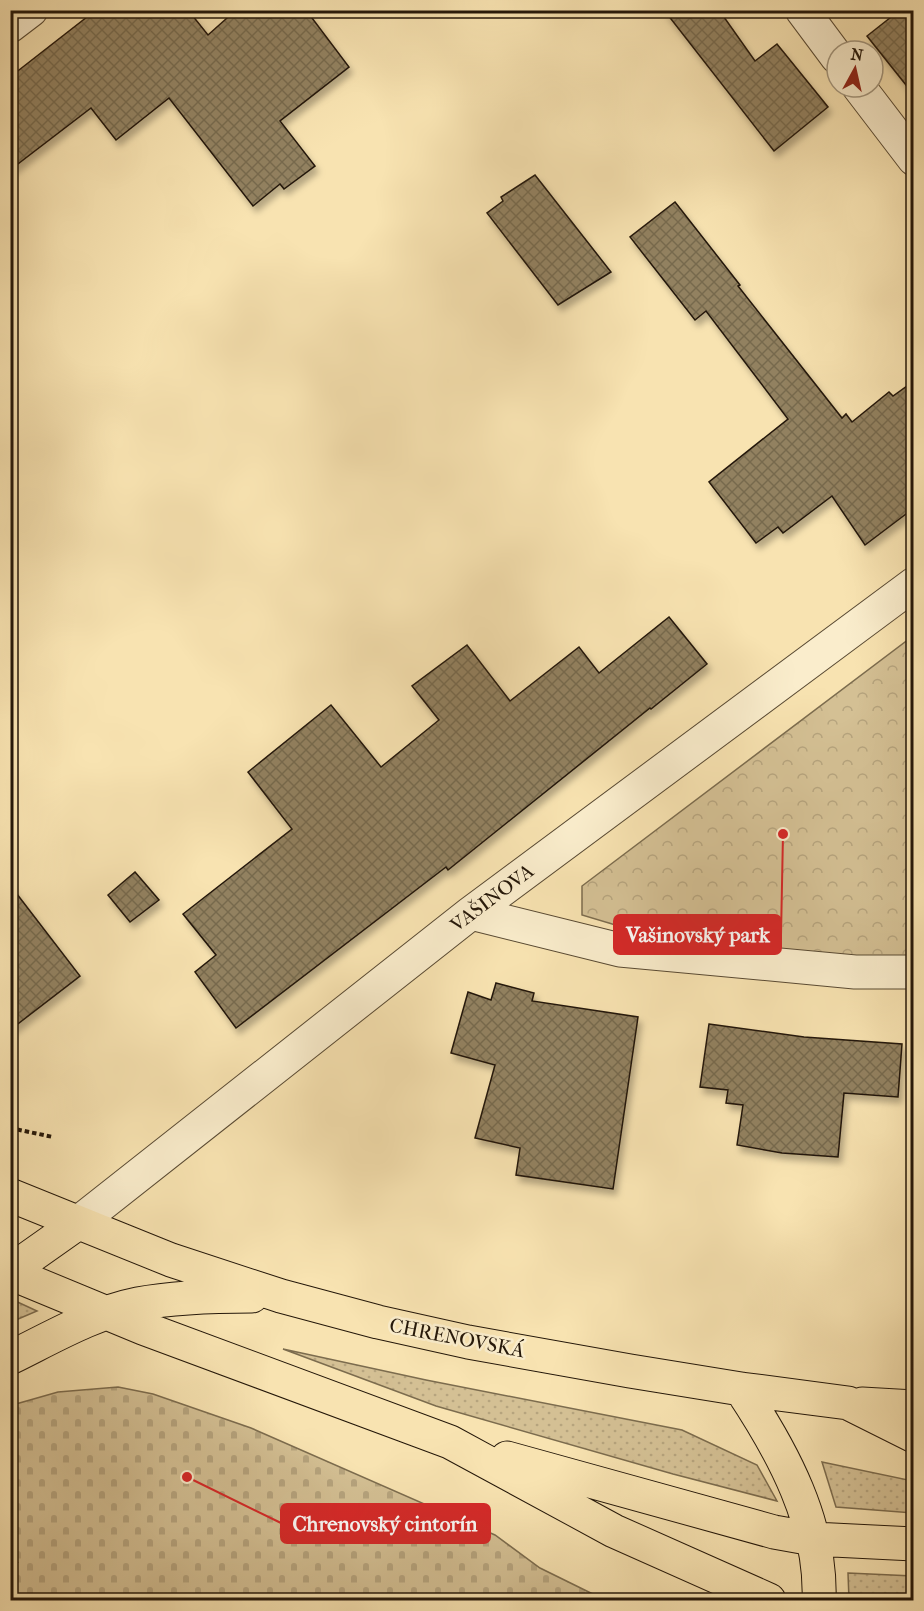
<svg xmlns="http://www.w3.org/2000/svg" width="924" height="1611" viewBox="0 0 924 1611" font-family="'IM FELL French Canon',serif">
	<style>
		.grass { fill: url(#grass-dots); stroke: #7c6c4e; stroke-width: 1.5 }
		.cemetery { fill: url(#cemetery-stones); stroke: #7c6c4e; stroke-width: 1.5 }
		.park { fill: url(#park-crowns); stroke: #7c6c4e; stroke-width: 1.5 }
		.building { fill: url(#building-cross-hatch); stroke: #241709; stroke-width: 1.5; filter: url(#shadow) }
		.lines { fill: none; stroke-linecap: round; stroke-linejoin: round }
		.minor-casing { stroke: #594a33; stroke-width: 35 }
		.major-casing { stroke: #241709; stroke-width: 35 }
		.path { stroke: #241709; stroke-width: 4; stroke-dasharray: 4.5 3; stroke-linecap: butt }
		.minor { stroke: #faedcc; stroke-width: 33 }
		.major { stroke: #f8e3b1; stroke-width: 33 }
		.labels { text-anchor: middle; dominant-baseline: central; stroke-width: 5; stroke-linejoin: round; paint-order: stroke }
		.street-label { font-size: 20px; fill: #241709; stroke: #faedcc }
		.leader { fill: none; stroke: #d62828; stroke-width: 2 }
		.callout-dot { fill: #d62828; stroke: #faedcc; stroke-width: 2 }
		.callout { fill: #d62828; stroke: #d62828; stroke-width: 2 }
		.callout-label { font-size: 21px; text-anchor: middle; font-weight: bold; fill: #fff }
	</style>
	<defs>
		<pattern id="grass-dots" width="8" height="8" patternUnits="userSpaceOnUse" patternTransform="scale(1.5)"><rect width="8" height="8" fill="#d4c094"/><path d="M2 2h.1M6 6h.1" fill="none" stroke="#b6a47e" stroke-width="1.8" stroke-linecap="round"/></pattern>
		<pattern id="cemetery-stones" width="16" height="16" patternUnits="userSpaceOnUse" patternTransform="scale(1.5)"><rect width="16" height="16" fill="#d4c094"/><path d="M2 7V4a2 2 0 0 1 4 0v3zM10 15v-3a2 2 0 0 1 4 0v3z" fill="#b6a47e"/></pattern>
		<pattern id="park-crowns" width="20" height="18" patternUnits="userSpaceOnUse" patternTransform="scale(1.5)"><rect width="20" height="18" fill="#d4c094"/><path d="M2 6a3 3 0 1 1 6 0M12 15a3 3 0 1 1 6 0" fill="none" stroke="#b6a47e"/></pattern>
		<pattern id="building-cross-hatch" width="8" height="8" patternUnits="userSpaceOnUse" patternTransform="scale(1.5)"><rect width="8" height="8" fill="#928160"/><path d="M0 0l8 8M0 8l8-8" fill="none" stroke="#77694d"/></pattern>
		<filter id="shadow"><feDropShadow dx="3.5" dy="6" stdDeviation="3" flood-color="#0004"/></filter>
	</defs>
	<rect width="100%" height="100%" fill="#f8e3b1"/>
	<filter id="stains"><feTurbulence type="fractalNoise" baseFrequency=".00333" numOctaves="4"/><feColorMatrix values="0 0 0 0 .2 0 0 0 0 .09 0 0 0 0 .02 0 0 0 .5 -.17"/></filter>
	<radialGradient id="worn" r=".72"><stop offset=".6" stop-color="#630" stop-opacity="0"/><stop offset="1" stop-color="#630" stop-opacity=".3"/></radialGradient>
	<path class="grass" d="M11 1299 37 1311 11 1322Z
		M283 1349 426 1380 682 1430 757 1465 777 1501 673 1474 436 1406Z
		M822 1462 913 1481V1513L836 1507Z
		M848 1573 913 1576V1600H849Z"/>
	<path class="cemetery" d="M118 1387 153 1394 251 1428 495 1535 540 1568 605 1600H11V1408L16 1404 58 1392Z"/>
	<path class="park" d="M913 636V961L672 942 582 915V886Z"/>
	<path class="building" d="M96 10H188L208 35 236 10H306L349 67 280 121 315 166 284 189 280 184 253 206 169 98 116 140 91 108 10 170V77Z
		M664 10H719L755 61 777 44 828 107 774 151Z
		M900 10H914V95L867 36Z
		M535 175 611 272 558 305 487 213 503 201 501 197Z
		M675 202 740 285 738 286 842 418 846 414 852 422 889 392 893 396 914 381V508L865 545 832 496 783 533 778 527 756 543 709 482 788 419 706 311 695 320 630 237Z
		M669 617 707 664 651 709 650 708 448 870 446 867 236 1028 195 972 216 955 183 914 292 829 248 772 331 705 381 767 439 720 412 686 467 645 510 701 579 647 599 673Z
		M135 872 159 900 130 922 108 895Z
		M10 885 80 976 10 1030Z
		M496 983 534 993 532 1001 638 1017 613 1189 516 1175 520 1148 475 1138 495 1065 451 1053 468 992 491 1000Z
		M709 1024 804 1037 902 1044 898 1097 844 1093 838 1157 782 1153 737 1145 743 1105 726 1103 728 1090 700 1087Z"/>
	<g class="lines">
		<g class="minor-casing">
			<path id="minor" d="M802 10 837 57
				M10 26 31 10
				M859 87 914 159
				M471 913 620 950 855 972H914
				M78 1223 471 913 914 584"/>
		</g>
		<g class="major-casing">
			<path id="major" d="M10 1195 171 1260 281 1296 378 1322 468 1342 630 1371 741 1389 848 1403 914 1436
				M10 1271 78 1223
				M10 1273 143 1328 450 1442 614 1531 769 1600
				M10 1358C51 1338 93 1313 138 1304 175 1297 215 1296 252 1296
				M741 1389C783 1452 822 1524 819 1600
				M862 1404 914 1407
				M507 1458 774 1532 813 1539 914 1544"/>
		</g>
		<path class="path" d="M10 1128 53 1137
			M10 1570 17 1561"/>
		<use href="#minor" class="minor"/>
		<use href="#major" class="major"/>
	</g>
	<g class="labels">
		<g class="street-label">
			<text transform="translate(492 898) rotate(-37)">VAŠINOVA</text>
			<text transform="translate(457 1338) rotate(11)">CHRENOVSKÁ</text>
		</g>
	</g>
	<path class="leader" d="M783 834L781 935M187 1477L281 1523"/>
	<g class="callout-dot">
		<circle cx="783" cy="834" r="6"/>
		<circle cx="187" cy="1477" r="6"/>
	</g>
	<g class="callout">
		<rect x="614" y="915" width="167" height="39" rx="6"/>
		<rect x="281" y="1504" width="209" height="39" rx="6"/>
	</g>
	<g class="callout-label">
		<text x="698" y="942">Vašinovský park</text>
		<text x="385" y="1531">Chrenovský cintorín</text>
	</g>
	<rect width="924" height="1611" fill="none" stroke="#f8e3b1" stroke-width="36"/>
	<rect x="12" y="12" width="900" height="1587" fill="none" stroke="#241709" stroke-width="3"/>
	<rect x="18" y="18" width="888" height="1575" fill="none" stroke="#241709" stroke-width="1.5"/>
	<g transform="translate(855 69) rotate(8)"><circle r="28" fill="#faedcc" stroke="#a4977e" stroke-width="1.5"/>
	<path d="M0-4.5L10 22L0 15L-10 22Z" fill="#8f2418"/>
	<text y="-9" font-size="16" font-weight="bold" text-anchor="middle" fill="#241709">N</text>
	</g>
	<rect width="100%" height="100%" filter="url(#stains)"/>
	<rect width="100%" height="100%" fill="url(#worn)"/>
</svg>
